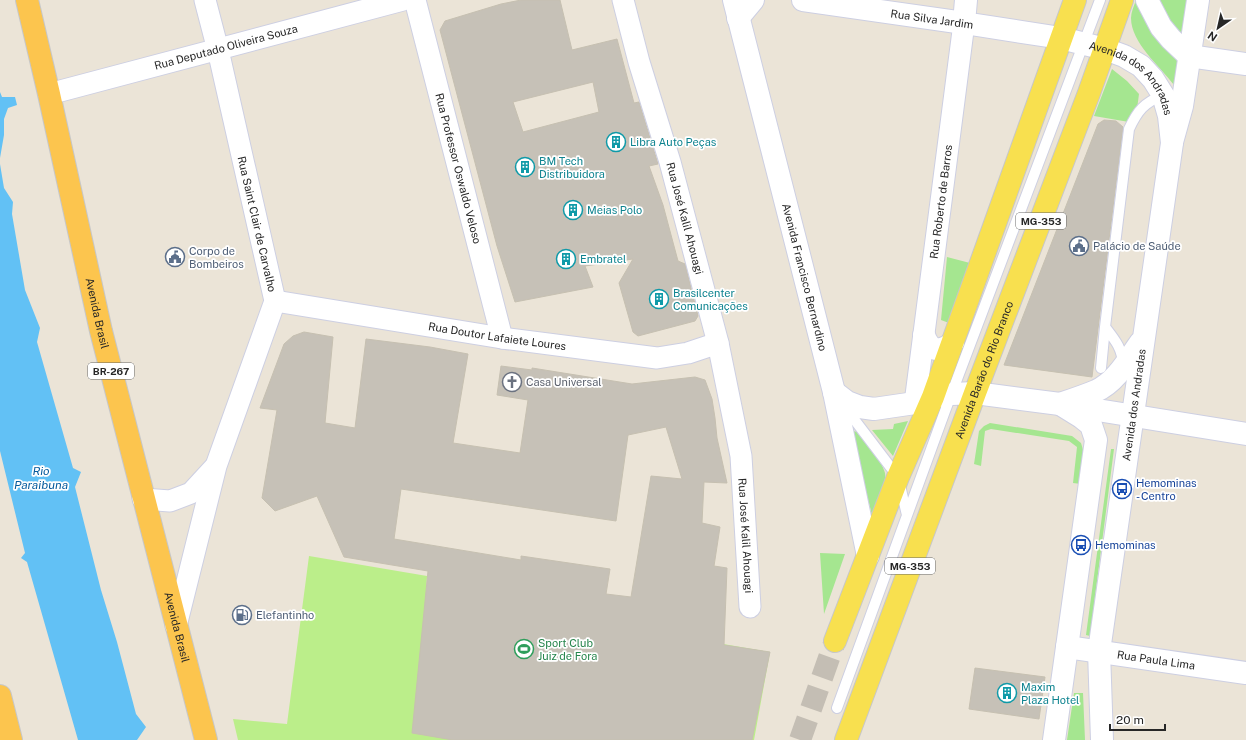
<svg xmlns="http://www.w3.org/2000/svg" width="1246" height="740" viewBox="0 0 1246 740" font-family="'Public Sans',sans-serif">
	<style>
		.green { fill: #a5e690 }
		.pitch { fill: #bbee8a }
		.water { fill: #62c1f5 }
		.building { fill: #c6c1b7; stroke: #c6c0b1; fill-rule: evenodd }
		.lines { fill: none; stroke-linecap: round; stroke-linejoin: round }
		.primary-tunnel { stroke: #c4beb4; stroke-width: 22; stroke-dasharray: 22 11; stroke-linecap: butt }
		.service-casing { stroke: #cdcfe2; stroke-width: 12 }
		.minor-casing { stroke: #cdcfe2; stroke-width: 23 }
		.tertiary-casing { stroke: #cdcfe2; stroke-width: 24 }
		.secondary-casing { stroke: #cdcfe2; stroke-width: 24 }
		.primary-casing { stroke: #c7c7c7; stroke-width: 24 }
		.trunk-casing { stroke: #c7c7c7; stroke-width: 24 }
		.service { stroke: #fff; stroke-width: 10 }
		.minor { stroke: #fff; stroke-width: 21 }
		.tertiary { stroke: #fff; stroke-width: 22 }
		.secondary { stroke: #fff; stroke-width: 22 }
		.primary { stroke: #f8e04f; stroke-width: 22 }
		.trunk { stroke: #fcc54e; stroke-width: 22 }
		.labels { text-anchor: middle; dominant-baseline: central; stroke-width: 3.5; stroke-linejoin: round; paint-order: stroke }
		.shield { fill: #fff; stroke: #686868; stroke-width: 1 }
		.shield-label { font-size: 10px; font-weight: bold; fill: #272727 }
		.street-label { font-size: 11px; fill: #272727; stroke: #fff }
		.culture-label { font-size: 11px; fill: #0d838f; stroke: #fff; text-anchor: start }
		.service-label { font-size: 11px; fill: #4e5e75; stroke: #fff; text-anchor: start }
		.worship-label { font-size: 11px; fill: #5b616d; stroke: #fff; text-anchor: start }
		.transit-label { font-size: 11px; fill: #164399; stroke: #fff; text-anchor: start }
		.leisure-label { font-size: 11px; fill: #27864d; stroke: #fff; text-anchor: start }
		.water-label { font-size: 12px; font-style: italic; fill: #065b9d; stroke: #fff }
	</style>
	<rect width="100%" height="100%" fill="#ebe4d7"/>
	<path class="green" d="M1136 0H1141L1184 63 1182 82 1174 85C1160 66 1131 43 1131 18 1131 12 1134 6 1136 0Z
		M1153 0H1192L1187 38 1181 35Z
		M1112 69 1127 81 1139 94 1137 109 1129 122 1094 116Z
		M947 257 970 263 949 323 941 320Z
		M908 421 893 456 872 430 893 429 894 424Z
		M990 423 1072 436 1081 443 1084 453 1081 484 1073 483 1077 447 1069 441 991 429 985 431 981 466 974 464 979 431 984 426Z
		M850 430 857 432C865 443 882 460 885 473 887 483 875 505 872 515Z
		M1111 449H1114L1090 636 1086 635Z
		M820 553 845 554 824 614Z
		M1074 693H1083L1085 740H1067Z"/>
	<path class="pitch" d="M309 556 427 576 426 593 770 652 754 740H238L233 719 287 724Z"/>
	<path class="water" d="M0 92 2 97H15L17 105 8 108 4 119V135L0 158Z
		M0 164 4 188 13 202 12 214 25 290 40 328 37 342 73 468 81 472 75 487 101 590 117 642 136 714 146 727 137 740H78L27 562 21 558 25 553 0 451Z"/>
	<path class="building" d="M521 0H560L572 50 617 39 634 103 639 102 658 164 649 166 663 205 678 261 685 264 698 316 695 321 638 336 633 332 619 283 633 259 585 266 593 287 515 302 497 246 440 30 445 21 501 4ZM593 82 599 112 523 132 513 102Z
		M1104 120 1116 121 1123 127 1092 377 1004 365 1098 124Z
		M304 332 333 337 325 423 355 428 366 339 430 347 468 354 453 443 520 453 528 400 497 395 501 366 532 370V368L632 384 695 377 705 380 712 399 715 418 717 438 727 483 704 482 702 523 720 527 714 566 727 568 724 645 770 652 752 740H453L412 733 428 571 344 557 317 496 275 511 262 498 277 410 260 408 284 344 293 336ZM666 427 682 479 651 476 631 597 606 594 610 569 521 556V560L394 539 401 489 616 521 628 435Z
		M975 668 1045 677 1039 719 969 709Z"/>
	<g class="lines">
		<path class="primary-tunnel" d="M800 740 835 641"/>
		<g class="service-casing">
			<path id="service" d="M1123 364C1122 348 1115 340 1105 327L1129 129C1138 110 1144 103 1163 95
				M1101 368 1105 327
				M844 406 898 477 907 515
				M837 708 945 411 1100 0"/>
		</g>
		<g class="minor-casing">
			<g id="minor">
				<path id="s1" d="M415 0 502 338"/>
				<path id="s2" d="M623 0 639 62 670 162 718 343 741 456 750 607"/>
				<path id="s3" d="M49 94 403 0"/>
				<path id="s4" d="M275 301 502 338 657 358 688 353 718 343"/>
				<path id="s5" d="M915 403 964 23"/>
				<path d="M143 499 170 501 191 493 214 468"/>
				<path d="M176 626 216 466 275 301 218 50 205 0"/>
			</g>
		</g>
		<g class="tertiary-casing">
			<g id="tertiary">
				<path d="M803 0 964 23"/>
				<path d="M1147 0 1161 27 1171 39 1189 56 1246 64"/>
				<path d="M738 18 753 0"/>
				<path d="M1172 142 1182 106 1198 0"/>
				<path d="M924 335C929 352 941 353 953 342"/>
				<path d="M1060 404 1246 434"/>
				<path id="s6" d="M1067 647 1246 673"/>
			</g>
		</g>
		<g class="secondary-casing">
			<g id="secondary">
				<path id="s7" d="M734 0 834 392 868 556"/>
				<path id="s8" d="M966 0 964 23 1061 38 1105 49 1124 56 1141 66 1153 79 1163 95 1169 116 1172 143 1099 651 1102 740"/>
				<path d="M834 392 847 402 860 407 874 409 915 403 933 397 952 394 975 393 1060 404 1081 417 1091 425 1096 440 1054 740"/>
				<path d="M1060 404C1072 400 1084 396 1096 391 1116 382 1128 360 1140 343"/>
			</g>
		</g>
		<g class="primary-casing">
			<g id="primary">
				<path d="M835 641 898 477 933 397 1075 0"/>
				<path id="s9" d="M846 740 975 393 1089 93 1122 0"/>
			</g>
		</g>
		<g class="trunk-casing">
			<g id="trunk">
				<path id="s10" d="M27 0 49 94 101 331 206 740"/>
				<path d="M0 696 11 740"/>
			</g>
		</g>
		<use href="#service" class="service"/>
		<use href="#minor" class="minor"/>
		<use href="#tertiary" class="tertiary"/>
		<use href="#secondary" class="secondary"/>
		<use href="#primary" class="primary"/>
		<use href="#trunk" class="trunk"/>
	</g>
	<defs>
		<g id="building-ring" transform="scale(1)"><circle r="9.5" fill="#fff" stroke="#0f9aa8" stroke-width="1.5"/><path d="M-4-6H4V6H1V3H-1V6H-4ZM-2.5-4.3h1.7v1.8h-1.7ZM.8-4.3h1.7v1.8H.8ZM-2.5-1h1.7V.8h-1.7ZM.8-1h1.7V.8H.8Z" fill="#0f9aa8"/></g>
		<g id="civic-ring" transform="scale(1)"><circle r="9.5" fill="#fff" stroke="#5c6f8a" stroke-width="1.5"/><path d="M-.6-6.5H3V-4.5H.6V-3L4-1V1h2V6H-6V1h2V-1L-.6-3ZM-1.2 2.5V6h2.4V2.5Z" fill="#5c6f8a"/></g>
		<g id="church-ring" transform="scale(1)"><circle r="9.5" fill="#fff" stroke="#6b7280" stroke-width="1.5"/><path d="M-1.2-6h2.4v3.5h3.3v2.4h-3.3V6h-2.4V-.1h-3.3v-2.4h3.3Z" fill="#6b7280"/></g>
		<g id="bus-ring" transform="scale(1)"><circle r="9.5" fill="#fff" stroke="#1a4fb4" stroke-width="1.5"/><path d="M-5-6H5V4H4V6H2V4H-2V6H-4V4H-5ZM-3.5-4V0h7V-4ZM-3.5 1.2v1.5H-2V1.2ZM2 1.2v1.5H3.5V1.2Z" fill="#1a4fb4"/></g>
		<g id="fuel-ring" transform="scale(1)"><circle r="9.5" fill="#fff" stroke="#5c6f8a" stroke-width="1.5"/><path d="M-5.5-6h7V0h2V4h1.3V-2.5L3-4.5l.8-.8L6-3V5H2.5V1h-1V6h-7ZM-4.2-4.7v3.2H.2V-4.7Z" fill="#5c6f8a"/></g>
		<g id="stadium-ring" transform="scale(1)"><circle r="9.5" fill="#fff" stroke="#2e9e5b" stroke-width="1.5"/><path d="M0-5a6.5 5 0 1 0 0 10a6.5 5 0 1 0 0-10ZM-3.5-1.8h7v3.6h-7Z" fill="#2e9e5b"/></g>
	</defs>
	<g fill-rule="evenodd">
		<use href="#building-ring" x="616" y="142"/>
		<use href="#building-ring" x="525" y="167"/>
		<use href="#building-ring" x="573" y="210"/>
		<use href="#civic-ring" x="1079" y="246"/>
		<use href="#civic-ring" x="175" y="257"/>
		<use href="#building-ring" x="566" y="259"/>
		<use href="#building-ring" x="659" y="299"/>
		<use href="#church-ring" x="512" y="382"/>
		<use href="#bus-ring" x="1122" y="489"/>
		<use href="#bus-ring" x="1081" y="545"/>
		<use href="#fuel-ring" x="242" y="615"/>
		<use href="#stadium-ring" x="524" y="649"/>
		<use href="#building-ring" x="1007" y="693"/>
	</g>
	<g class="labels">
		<g class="shield">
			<rect x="1016" y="213" width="50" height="16" rx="3"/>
			<rect x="88" y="363" width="46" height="16" rx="3"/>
			<rect x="885" y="558" width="50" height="16" rx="3"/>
		</g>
		<g class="shield-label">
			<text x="1041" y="221">MG-353</text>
			<text x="111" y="371">BR-267</text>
			<text x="910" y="566">MG-353</text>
		</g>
		<g class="street-label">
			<text transform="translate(932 19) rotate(8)">Rua Silva Jardim</text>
			<text stroke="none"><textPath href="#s3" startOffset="183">Rua Deputado Oliveira Souza</textPath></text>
			<text stroke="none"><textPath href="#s8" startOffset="207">Avenida dos Andradas</textPath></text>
			<text stroke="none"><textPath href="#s1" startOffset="174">Rua Professor Oswaldo Veloso</textPath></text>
			<text stroke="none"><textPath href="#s5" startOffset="203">Rua Roberto de Barros</textPath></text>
			<text stroke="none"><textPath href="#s2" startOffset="227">Rua José Kalil Ahouagi</textPath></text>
			<text transform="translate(257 224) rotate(77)">Rua Saint Clair de Carvalho</text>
			<text stroke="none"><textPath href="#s7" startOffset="286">Avenida Francisco Bernardino</textPath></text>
			<text stroke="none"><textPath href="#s10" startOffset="321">Avenida Brasil</textPath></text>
			<text stroke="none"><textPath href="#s4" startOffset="225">Rua Doutor Lafaiete Loures</textPath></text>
			<text stroke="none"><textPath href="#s9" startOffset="395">Avenida Barão do Rio Branco</textPath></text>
			<text transform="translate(1134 405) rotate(-82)">Avenida dos Andradas</text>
			<text stroke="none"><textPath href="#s2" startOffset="551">Rua José Kalil Ahouagi</textPath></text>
			<text stroke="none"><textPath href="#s10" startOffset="645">Avenida Brasil</textPath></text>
			<text stroke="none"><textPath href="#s6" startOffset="90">Rua Paula Lima</textPath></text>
		</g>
		<g class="culture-label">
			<text x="630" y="142">Libra Auto Peças</text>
			<text x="539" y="161">BM Tech<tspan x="539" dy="13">Distribuidora</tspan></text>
			<text x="587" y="210">Meias Polo</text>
			<text x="580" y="259">Embratel</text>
			<text x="673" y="293">Brasilcenter<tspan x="673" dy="13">Comunicações</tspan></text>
			<text x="1021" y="687">Maxim<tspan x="1021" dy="13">Plaza Hotel</tspan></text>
		</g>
		<g class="service-label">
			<text x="1093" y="246">Palácio de Saúde</text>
			<text x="189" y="251">Corpo de<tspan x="189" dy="13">Bombeiros</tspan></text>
			<text x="256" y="615">Elefantinho</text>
		</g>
		<g class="worship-label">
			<text x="526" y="382">Casa Universal</text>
		</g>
		<g class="transit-label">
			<text x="1136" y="483">Hemominas<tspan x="1136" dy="13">- Centro</tspan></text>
			<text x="1095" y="545">Hemominas</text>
		</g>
		<g class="leisure-label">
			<text x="538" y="643">Sport Club<tspan x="538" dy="13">Juiz de Fora</tspan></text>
		</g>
		<g class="water-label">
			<text x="41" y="471">Rio<tspan x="41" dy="14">Paraibuna</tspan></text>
		</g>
	</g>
	<g transform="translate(1218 28) rotate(214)" stroke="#ffffff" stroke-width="3" paint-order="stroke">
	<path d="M0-3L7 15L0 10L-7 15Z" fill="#272727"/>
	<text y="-6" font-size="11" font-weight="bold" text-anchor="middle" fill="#272727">N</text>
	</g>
	<path d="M1110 724v6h55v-6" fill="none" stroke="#272727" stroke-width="2"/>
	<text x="1116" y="724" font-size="12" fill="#272727" stroke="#ffffff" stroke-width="3" paint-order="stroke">20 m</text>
</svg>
